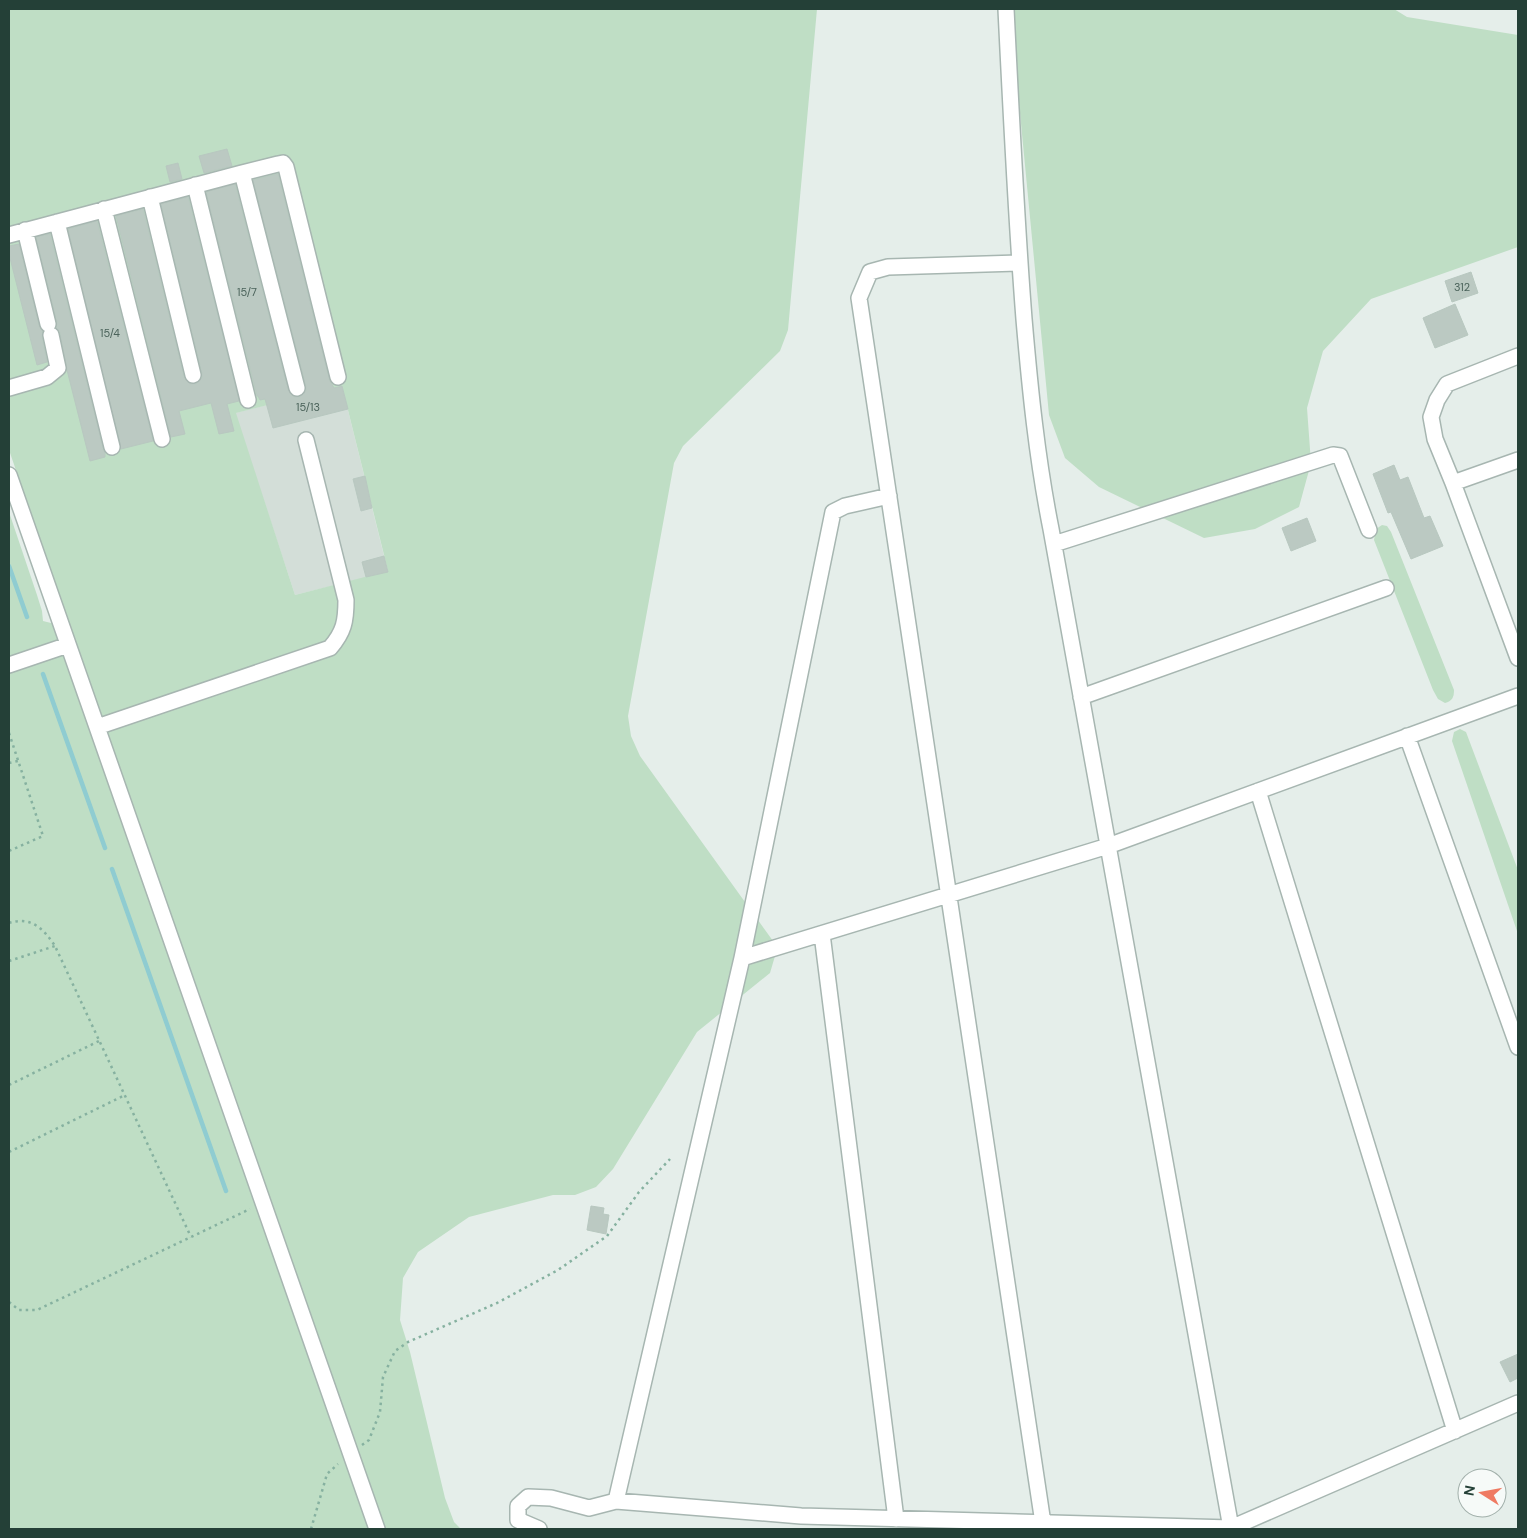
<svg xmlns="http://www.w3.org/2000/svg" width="1527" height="1538" viewBox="0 0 1527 1538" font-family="'DM Sans',sans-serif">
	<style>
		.built { fill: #d3ded8 }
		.green { fill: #bfdec5; fill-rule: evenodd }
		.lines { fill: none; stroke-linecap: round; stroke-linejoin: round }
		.stream { stroke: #8fccd1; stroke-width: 4.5 }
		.building { fill: #bbc9c2; stroke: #b8c8c0 }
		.minor-casing { stroke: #a7b6b1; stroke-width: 18 }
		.path { stroke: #86b1a0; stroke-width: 2.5; stroke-dasharray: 2.5 4; stroke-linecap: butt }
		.minor { stroke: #fff; stroke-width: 15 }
		.labels { text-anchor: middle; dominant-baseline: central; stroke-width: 4; stroke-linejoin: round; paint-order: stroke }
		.number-label { font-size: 11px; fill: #4a625a }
	</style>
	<rect width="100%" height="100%" fill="#e5eeea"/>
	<path class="built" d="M342 386 388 572 295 595 235 413Z"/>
	<path class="green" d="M9 9H817L788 330 780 351 683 446 674 463 628 716 631 736 640 756 773 941 775 956 770 973 697 1032 613 1169 596 1187 575 1195H553L469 1217 418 1252 403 1278 400 1320 410 1352 445 1498 454 1522 461 1529H381L9 450ZM342 386 388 571 295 595 236 413Z
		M1010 9H1394L1407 17 1518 35V247L1371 299 1323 351 1307 408 1311 463 1299 507 1255 529 1204 538 1099 487 1065 458 1049 415Z
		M9 512 37 595 42 611 43 621 55 624 373 1529H9Z
		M1382 525 1387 526 1391 532 1454 690C1454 698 1452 701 1445 703L1438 699 1433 690 1374 540 1376 529Z
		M1460 729 1466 732 1518 870V934L1452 741 1454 732Z"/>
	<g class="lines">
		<path class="stream" d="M9 566 27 617
			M43 674 105 848
			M112 869 226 1191"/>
	</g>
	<path class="building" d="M227 149 232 166 204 173 199 156Z
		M178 163 182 179 170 182 166 166Z
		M278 174 329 379 334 388 342 386 348 409 273 428 265 399 260 400 258 396H257L206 192 235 184 288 390 294 397H300L306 391V386L253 180Z
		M188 197 239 401 227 404 234 431 219 434 211 403 179 411 185 434 171 437 116 216 143 209 184 377 190 384H196L202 378V373L161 204Z
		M97 221 153 441 121 449 68 229Z
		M50 234 103 449 105 453V457L90 461 67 370 60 333 56 328 57 322 36 237Z
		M19 244 39 326 43 331 42 337 47 362 37 365 9 254V246Z
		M1471 272 1478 293 1452 302 1445 281Z
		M1455 304 1468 335 1435 348 1423 318Z
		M1394 465 1400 480 1408 477 1424 518 1430 516 1443 546 1411 559 1391 512 1388 513 1373 474Z
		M365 476 372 508 361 511 353 479Z
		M1307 518 1316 541 1291 551 1282 528Z
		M384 556 388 572 366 577 362 562Z
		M591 1206 604 1208 603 1214 609 1215 606 1234 587 1230Z
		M1518 1354V1378L1510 1382 1500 1362Z"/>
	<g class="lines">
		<g class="minor-casing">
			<path id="minor" d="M1006 9C1011 112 1016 216 1024 319 1030 389 1037 459 1051 529L1231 1528
				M242 173 278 164 283 163 286 167 338 377
				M195 185 248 400
				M150 197 193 375
				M104 209 162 439
				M57 222 112 447
				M25 230 48 324
				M9 235 242 173 297 388
				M1019 263 888 267 870 272 859 298 1043 1523
				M1518 356 1447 384 1437 400 1431 417 1435 439 1453 483 1518 658
				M9 388 47 377 58 368 51 335
				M9 475 377 1529
				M1453 483 1518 460
				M1054 544 1333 455 1340 456 1369 530
				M9 665 68 645
				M1081 697 1386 588
				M97 727 330 648C344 632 346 621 346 600L306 440
				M1407 736 1518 1047
				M1258 791 1455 1431
				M822 934 896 1519
				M742 958 833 512 845 506 889 496
				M616 1501 742 958 1108 846 1518 696
				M539 1529 518 1520V1506L528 1497 551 1498 589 1508 616 1501 801 1516 1231 1528 1518 1403"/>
		</g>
		<path class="path" d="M9 733 43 836 9 851
			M9 763 18 761
			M9 923C31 916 44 929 55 946L191 1237
			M9 961 55 946
			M9 1085 99 1041
			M9 1152 125 1095
			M9 1302 19 1310H37L250 1209
			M362 1445 369 1440 380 1412 383 1377 395 1351 408 1342 497 1303 558 1270 607 1236 639 1192 670 1159
			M311 1529 327 1474 338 1464"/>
		<use href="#minor" class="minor"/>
	</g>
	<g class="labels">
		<g class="number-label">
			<text x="1462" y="287">312</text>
			<text x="247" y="292">15/7</text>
			<text x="110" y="333">15/4</text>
			<text x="308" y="407">15/13</text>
		</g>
	</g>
	<rect width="1527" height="1538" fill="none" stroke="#244037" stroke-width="20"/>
	<g transform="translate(1482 1493) rotate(281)"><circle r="24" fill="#f6faf8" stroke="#a2b0ab"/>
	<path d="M0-4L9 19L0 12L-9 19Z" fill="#ef7a62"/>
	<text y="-8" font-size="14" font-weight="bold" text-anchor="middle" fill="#244037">N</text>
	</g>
</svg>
